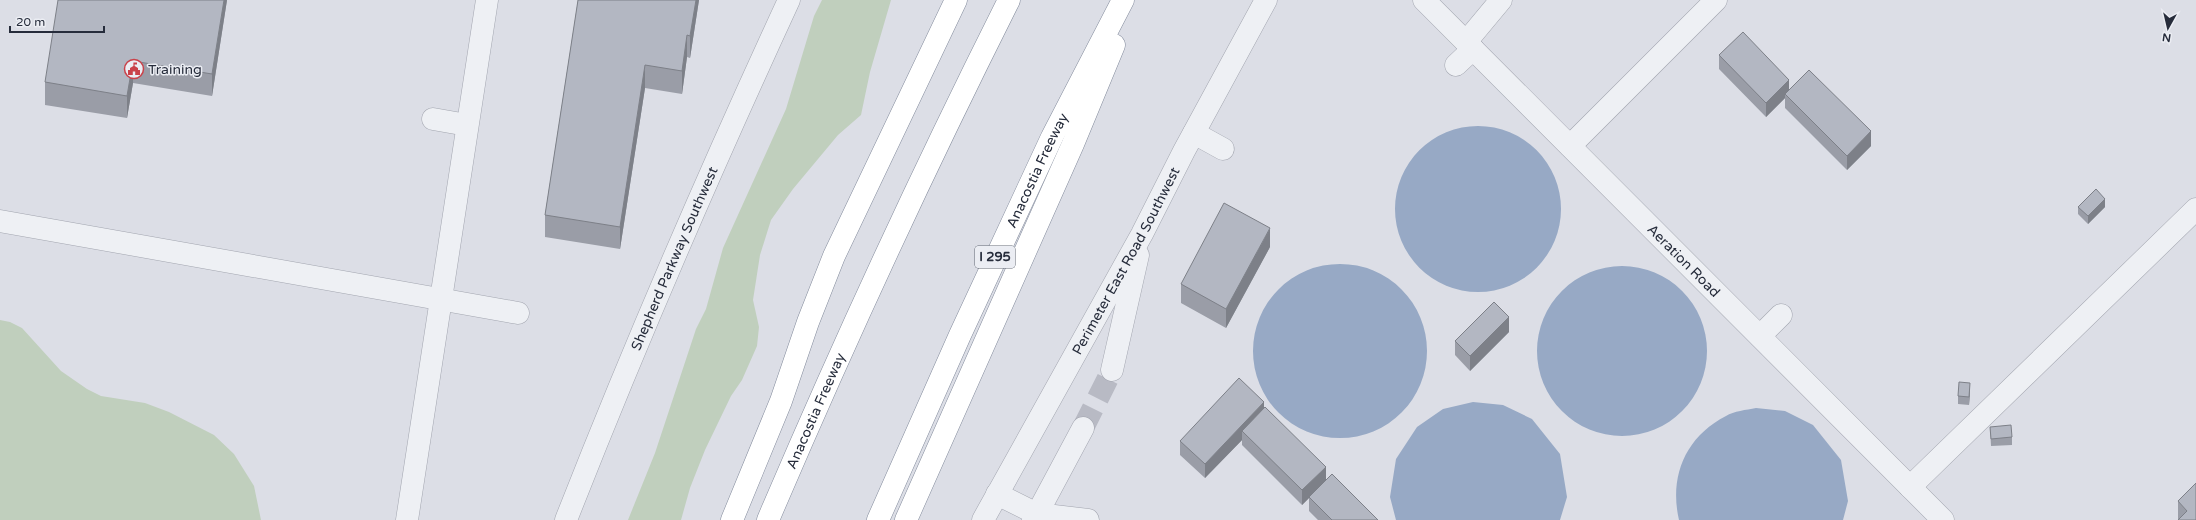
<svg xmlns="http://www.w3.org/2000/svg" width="2196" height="520" viewBox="0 0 2196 520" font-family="'Varela Round',sans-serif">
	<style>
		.green { fill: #c0cfbd }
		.water { fill: #97a9c5 }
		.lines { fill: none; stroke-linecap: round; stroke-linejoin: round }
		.minor-tunnel { stroke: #b8bac4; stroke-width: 22; stroke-dasharray: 22 11; stroke-linecap: butt }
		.minor-casing { stroke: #a2a5af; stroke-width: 23 }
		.highway-casing { stroke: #838b9c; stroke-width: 23 }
		.minor { stroke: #eef0f4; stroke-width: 22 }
		.highway { stroke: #fff; stroke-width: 22 }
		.wall { fill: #9a9da7 }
		.shaded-wall { fill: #7d8088 }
		.building { fill: #b3b7c2; stroke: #7d8088 }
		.labels { text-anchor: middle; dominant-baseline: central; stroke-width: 3; stroke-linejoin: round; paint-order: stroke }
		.shield { fill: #ebedf3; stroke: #616672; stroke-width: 1 }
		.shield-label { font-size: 13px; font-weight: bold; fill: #262c3b }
		.poi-label { font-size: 14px; fill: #262c3b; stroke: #ebedf3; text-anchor: start }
		.street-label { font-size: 14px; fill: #262c3b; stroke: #ebedf3 }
	</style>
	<rect width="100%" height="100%" fill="#dcdee6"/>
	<path class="green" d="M822 0H891L870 72 861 115 838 135 793 189 771 220 760 255 753 300 759 327 757 346 742 380 731 396 705 450 690 488 681 520H628L655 453 696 329 706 309 723 248 786 109 814 16Z
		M0 320 10 322 22 328 61 371 87 389 101 396 145 403 169 412 214 435 234 454 254 486 261 520H0Z"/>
	<path class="water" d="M1395 209a83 83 0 1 1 166 0a83 83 0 1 1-166 0Z
		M1253 351a87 87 0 1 1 174 0a87 87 0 1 1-174 0Z
		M1537 351a85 85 0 1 1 170 0a85 85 0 1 1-170 0Z
		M1473 402 1503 405 1532 419 1560 454 1567 497 1560 520H1396L1390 497 1396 459 1417 427 1443 409Z
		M1756 408 1785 411 1813 425 1841 460 1848 501 1843 520H1679C1669 477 1685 437 1726 416 1734 411 1746 410 1756 408Z"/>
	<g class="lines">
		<path class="minor-tunnel" d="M1083 428 1112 370"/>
		<g class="minor-casing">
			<g id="minor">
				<path id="s1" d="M1424 0 1943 520"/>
				<path d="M1466 42 1501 0"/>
				<path d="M1456 65 1473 49"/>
				<path d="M433 119 467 125"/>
				<path d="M1194 133 1223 149"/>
				<path d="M1570 146 1716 0"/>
				<path d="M0 221 518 313"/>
				<path d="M1760 336 1781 315"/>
				<path d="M1112 370 1138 255"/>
				<path d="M1910 487 2196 209"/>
				<path d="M997 494 1037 514 1083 428"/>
				<path d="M407 520 487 0"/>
				<path id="s2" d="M566 520C635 344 710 171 789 0"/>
				<path id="s3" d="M983 520 1142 234 1184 151 1266 0"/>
				<path d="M1033 520 1037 514 1088 520"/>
			</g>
		</g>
		<g class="highway-casing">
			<g id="highway">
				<path d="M732 520 781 401 808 322 834 256 956 0"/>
				<path id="s4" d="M768 520C843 344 923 171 1009 0"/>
				<path id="s5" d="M878 520 960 335 1052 137 1123 0"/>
				<path d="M906 520 1073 144 1114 45"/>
			</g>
		</g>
		<use href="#minor" class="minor"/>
		<use href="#highway" class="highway"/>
	</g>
	<path class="wall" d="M227 0 212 96 133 83 127 118 45 105V82Z
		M578 0H699L690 58 687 57 682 94 645 88 620 249 545 237V215Z
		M1719 55 1789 90 1871 146 1847 170 1785 108V98L1766 117 1719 69Z
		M2078 207H2105L2088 224 2078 214Z
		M1270 247 1226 328 1181 303V284Z
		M1509 332 1470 371 1455 355V341Z
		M1970 391 1969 405 1958 404V396Z
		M1264 408 1326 480 1378 520H1318L1309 511V498L1302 505 1242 445V440L1205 478 1180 455V441Z
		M1990 427 2012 437V445L1991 446Z
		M2178 501 2196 520H2178Z"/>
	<path class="shaded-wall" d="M224 0H227L212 96V74Z
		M696 0H699L690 58V36Z
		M687 35V57L682 94V71Z
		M133 61V83L127 118V96Z
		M645 65V88L620 249V227Z
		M1789 80V94H1785V98L1766 117V103Z
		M1871 131V146L1847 170V156Z
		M2105 199V207L2088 224V216Z
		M1270 228V247L1226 328V309Z
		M1509 317V332L1470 371V356Z
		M1970 383V391L1969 405V397Z
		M1264 402V417L1242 431V440L1205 478V464Z
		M1326 467V481L1309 497V498L1302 505V490Z"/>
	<path class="building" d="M58 0H224L212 74 133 61 127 96 45 82Z
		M578 0H696L690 36 687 35 682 71 645 65 620 227 545 215Z
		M1743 32 1789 80 1766 103 1719 55Z
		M1809 70 1871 131 1847 156 1785 94Z
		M2096 189 2105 199 2088 216 2078 207Z
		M1224 203 1270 228 1226 309 1181 284Z
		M1494 302 1509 317 1470 356 1455 341Z
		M1239 378 1264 402 1205 464 1180 441Z
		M1959 382 1970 383 1969 397 1958 396Z
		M1265 407 1326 467 1302 490 1242 431Z
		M2011 425 2012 437 1991 439 1990 427Z
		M1332 474 1378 520H1332L1309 497Z
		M2196 483V520H2178L2187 511 2178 501Z"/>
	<defs>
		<g id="civic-ring" transform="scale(1)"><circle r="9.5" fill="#ebedf3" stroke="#ca4149" stroke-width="1.5"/><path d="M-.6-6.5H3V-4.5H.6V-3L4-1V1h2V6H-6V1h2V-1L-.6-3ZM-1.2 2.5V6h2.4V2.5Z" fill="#ca4149"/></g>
	</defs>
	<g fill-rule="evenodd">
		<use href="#civic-ring" x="134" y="69"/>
	</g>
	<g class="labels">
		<rect class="shield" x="975" y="246" width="40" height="22" rx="3"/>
		<g class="shield-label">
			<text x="995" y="257">I 295</text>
		</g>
		<g class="poi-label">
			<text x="148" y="69">Training</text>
		</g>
		<g class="street-label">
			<text stroke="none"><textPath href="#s5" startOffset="384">Anacostia Freeway</textPath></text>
			<text stroke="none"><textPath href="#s2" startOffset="283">Shepherd Parkway Southwest</textPath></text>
			<text stroke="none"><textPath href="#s3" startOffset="296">Perimeter East Road Southwest</textPath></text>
			<text stroke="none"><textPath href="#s1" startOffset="368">Aeration Road</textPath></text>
			<text stroke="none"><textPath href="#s4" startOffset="119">Anacostia Freeway</textPath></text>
		</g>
	</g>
	<g transform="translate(2168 28) rotate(188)" stroke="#ebedf3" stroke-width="3" paint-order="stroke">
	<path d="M0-3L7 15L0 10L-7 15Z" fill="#262c3b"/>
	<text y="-6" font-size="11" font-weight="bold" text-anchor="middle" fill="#262c3b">N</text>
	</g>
	<path d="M10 26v6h94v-6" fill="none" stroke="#262c3b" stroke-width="2"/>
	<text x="16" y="26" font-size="12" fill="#262c3b" stroke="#ebedf3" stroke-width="3" paint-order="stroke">20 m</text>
</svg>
